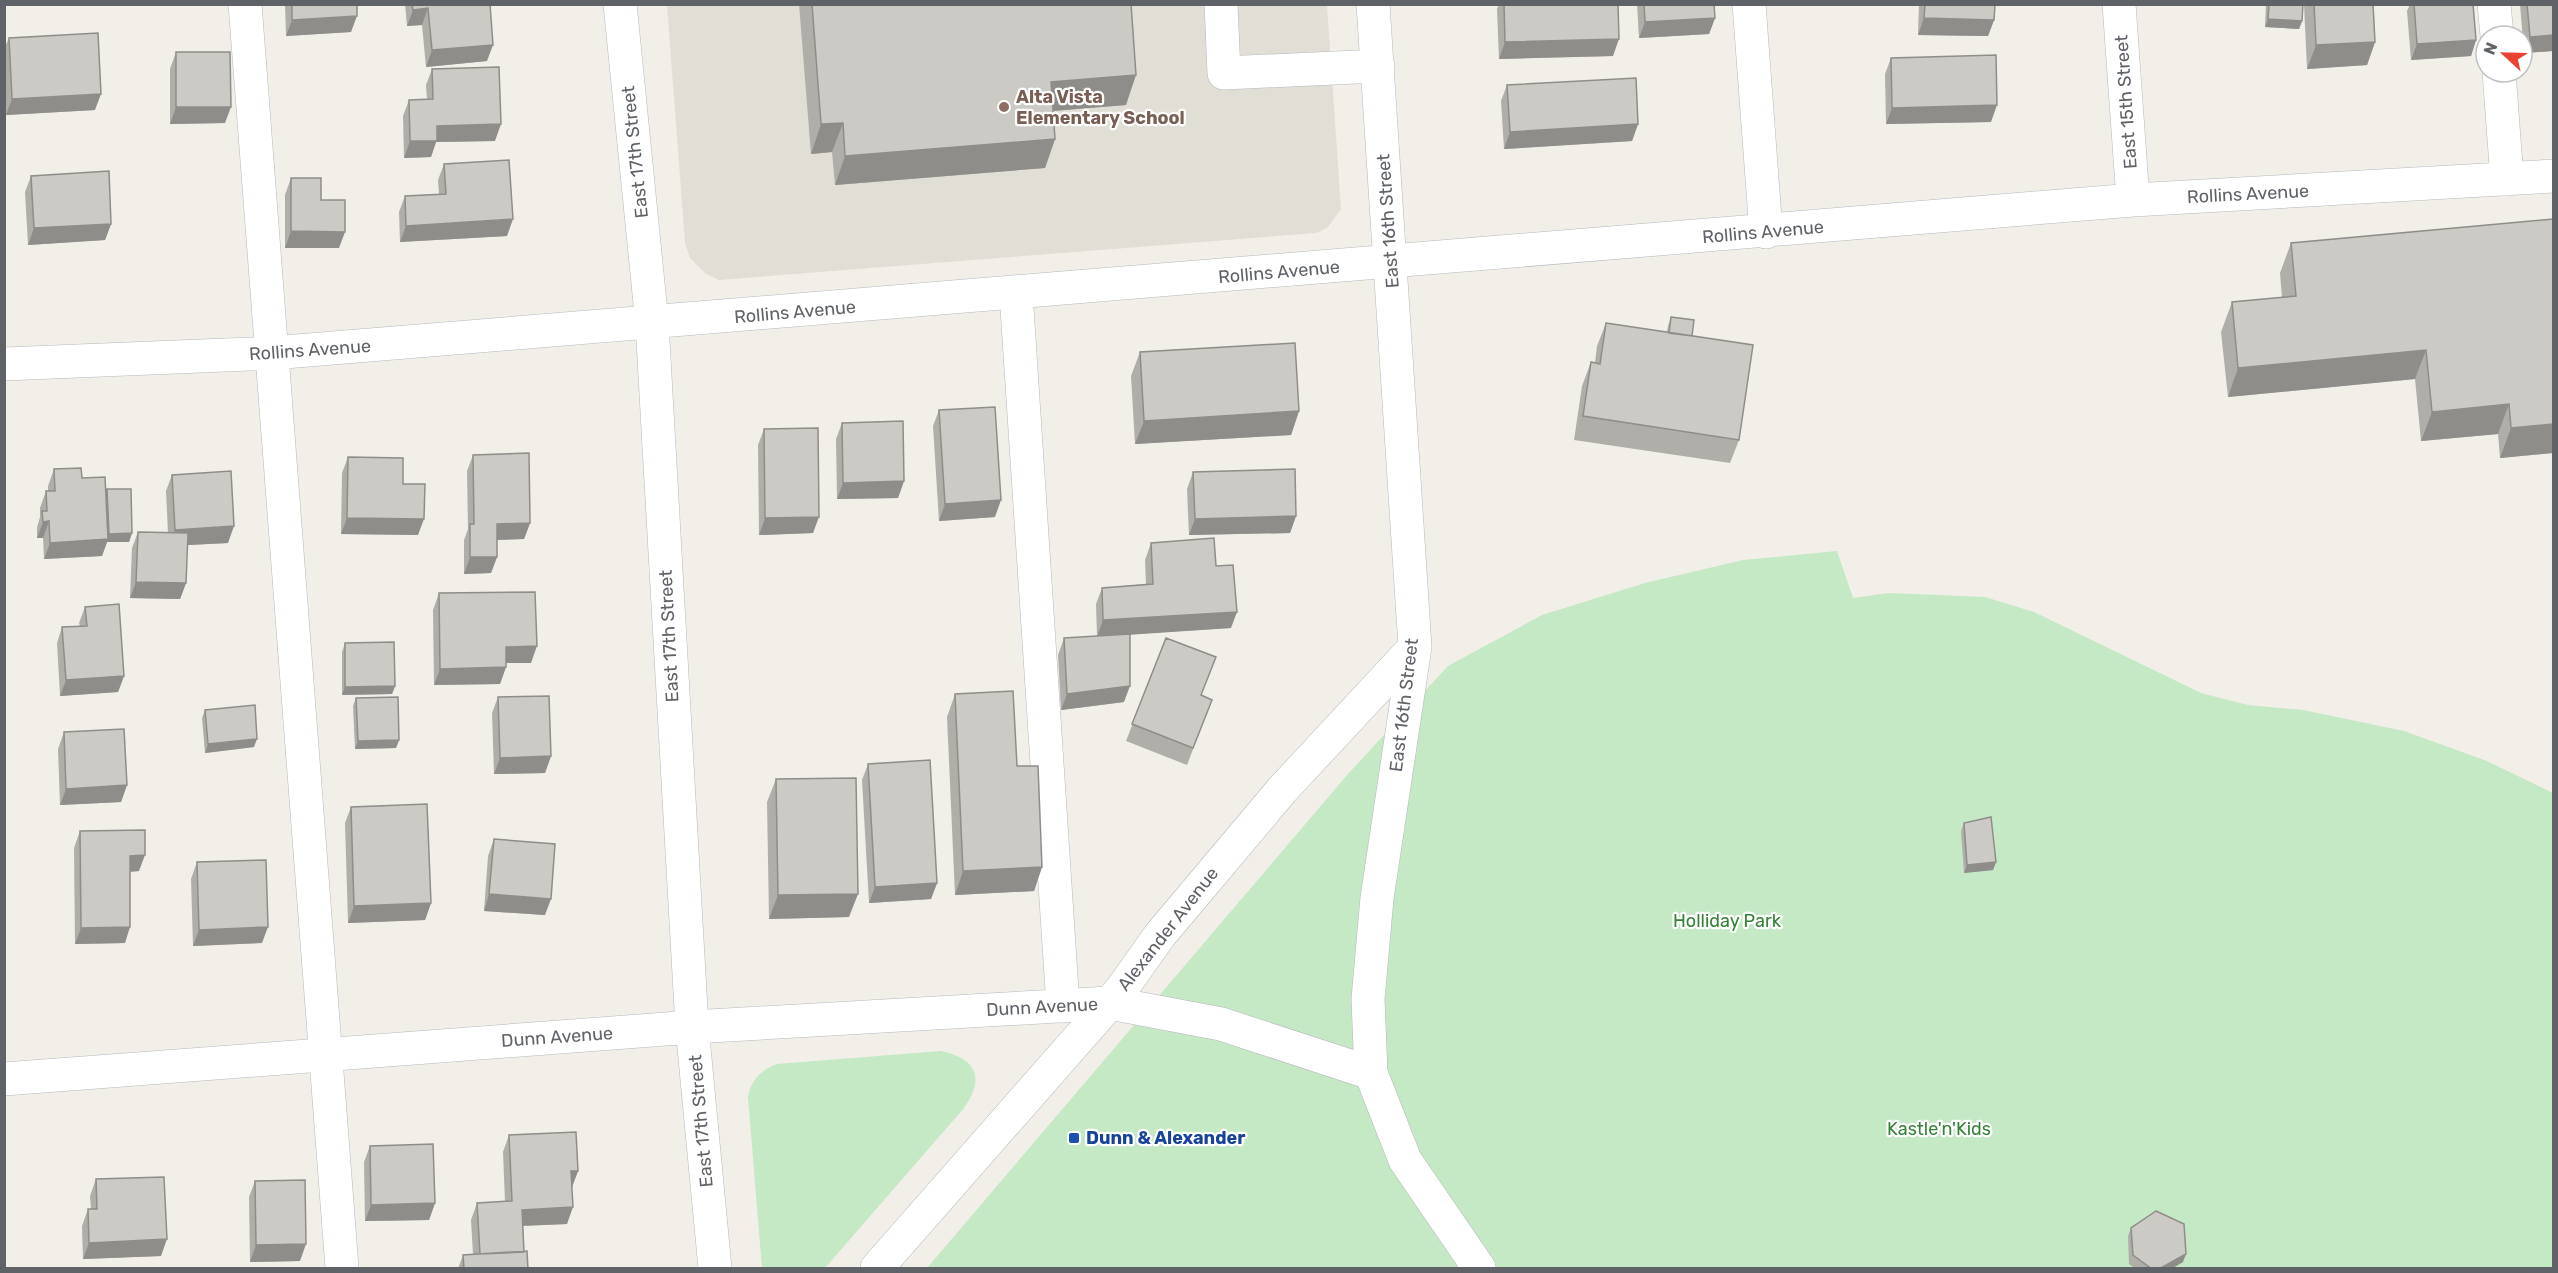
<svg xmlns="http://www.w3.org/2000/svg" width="2558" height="1273" viewBox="0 0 2558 1273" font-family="Rubik,sans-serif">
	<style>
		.education { fill: #e1ded6 }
		.green { fill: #c5e8c5 }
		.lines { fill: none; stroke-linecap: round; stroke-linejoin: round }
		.minor-casing { stroke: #b5b8bc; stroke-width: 34 }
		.minor { stroke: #fff; stroke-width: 33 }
		.wall { fill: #afaea9 }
		.shaded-wall { fill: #8f8d8a }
		.building { fill: #cccac5; stroke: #8f8d8a; stroke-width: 1.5 }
		.education-dot { fill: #8d6e63; stroke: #fff; stroke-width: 2 }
		.transit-dot { fill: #1a4fb4; stroke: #fff; stroke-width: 2 }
		.labels { text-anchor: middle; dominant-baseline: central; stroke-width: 4.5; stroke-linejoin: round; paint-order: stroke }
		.education-label { font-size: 18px; font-weight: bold; fill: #785e54; stroke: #fff; text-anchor: start }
		.street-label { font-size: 18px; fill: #5f6368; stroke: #fff }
		.park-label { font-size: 18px; fill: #348238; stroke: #fff }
		.transit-label { font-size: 18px; font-weight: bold; fill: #164399; stroke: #fff; text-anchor: start }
	</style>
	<rect width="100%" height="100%" fill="#f1efe8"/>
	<path class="education" d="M667 5H1327L1341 209 1327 228 1316 233 719 280 706 274 690 258 685 243Z"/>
	<path class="green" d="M1837 551 1853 598 1889 593 1985 597 2034 612 2201 693 2248 705 2303 710 2404 731 2487 761 2553 793V1268H927L1348 774 1448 666 1542 615 1645 583 1743 560Z
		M941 1051C977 1059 985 1078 964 1108L825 1268H762L748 1097C751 1080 761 1070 777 1064Z"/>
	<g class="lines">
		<g class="minor-casing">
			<path id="minor" d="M245 4 342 1268
				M620 4 652 323 692 1027 715 1268
				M1221 4 1224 73 1378 66
				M1373 4 1415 647 1377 898 1368 999 1371 1073 1405 1160 1479 1268
				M1749 4 1766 232
				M2119 4 2133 200
				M2494 4 2497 36
				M2499 72 2507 179
				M1016 293 1063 1006
				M4 364 272 353 2133 200 2554 176
				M4 1079 692 1027 1110 1003 1221 1024 1371 1073
				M877 1268 1121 990 1160 935 1282 790 1415 647"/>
		</g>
		<use href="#minor" class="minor"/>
	</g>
	<path class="wall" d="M285 4H357L351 32 286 36Z
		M405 4H490L487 61 426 67 422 25 407 26Z
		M799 4H1131L1126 105 1053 111 1055 139 1045 168 835 185 832 152 811 154Z
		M1499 4H1618L1613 56 1499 59 1497 9Z
		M1637 4H1714L1715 18 1709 34 1639 38Z
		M1919 4H1995L1994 20 1988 36 1918 35Z
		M2266 4H2303L2302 21 2299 29 2265 27Z
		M2304 4H2373L2375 42 2367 65 2307 69Z
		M2410 4H2473L2476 40 2471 56 2411 60 2407 11Z
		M2520 4H2553V51L2524 53Z
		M9 38 95 110 6 115 4 49Z
		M176 52 225 123 170 124V69Z
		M1891 58 1991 122 1886 124 1885 74Z
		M432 69 495 141 436 142 431 157 404 158 403 116 409 100 427 99 426 85Z
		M1507 85 1638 124 1632 141 1504 149 1501 101Z
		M444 164 507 236 400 242 399 212 405 196 439 194 438 180Z
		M31 176 111 224 105 240 28 245 25 192Z
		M291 178 321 200 339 248H285V195Z
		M2553 219V453L2500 458 2498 434 2421 441 2415 379 2228 397 2221 332 2232 302 2282 298 2280 273 2291 243Z
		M1671 317 1692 336 1739 440 1730 463 1574 440 1582 386 1591 362 1595 363 1597 346 1606 323 1667 332 1668 326Z
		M1140 352 1299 411 1291 435 1135 444 1131 376Z
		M939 410 995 517 939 521 933 426Z
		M842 423 904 481 898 498 837 499 836 439Z
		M764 429 813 533 759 535 758 445Z
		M473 455 530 523 524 539 497 540V557L491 573 464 574V540L468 529 467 471Z
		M348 457 403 484 418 535 341 534 342 473Z
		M54 469 82 478 106 492 107 489 132 533 129 542H107L102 556 44 559 43 538H37V527L40 517V508L46 491H48V486Z
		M1193 472 1296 516 1290 533 1189 535 1187 489Z
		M172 475 228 543 187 545 186 583 180 599 130 598 132 548 138 532 168 533 166 491Z
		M1151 543 1216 566 1231 628 1130 634 1124 702 1061 710 1058 655 1064 638 1097 636 1096 604 1102 588 1146 584 1145 560Z
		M439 593 531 663H506V667L500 684 434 685 433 610Z
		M85 607 124 676 118 692 60 696 57 643 62 627 80 626 79 623Z
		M1166 638 1201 696 1212 700 1187 765 1126 741Z
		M345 643 395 686 392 694 342 695V652Z
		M955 694 1017 766 1042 867 1034 891 955 895 947 717Z
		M498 697 551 756 545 773 494 774 492 713Z
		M356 698 399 740 396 748 355 749 353 706Z
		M205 710 254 747 205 753 202 718Z
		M64 732 127 785 121 802 60 805 58 749Z
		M868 764 937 883 931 899 869 903 862 780Z
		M776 779 849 917 769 919 767 802Z
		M351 807 431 903 425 920 348 923 345 823Z
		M1964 823 1996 862 1993 870 1964 873 1961 831Z
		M80 831 139 871 130 872 125 943 75 944 74 848Z
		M494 839 545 915 484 911 488 856Z
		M197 862 262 943 193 946 191 879Z
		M509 1135 578 1171 572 1187 567 1224 523 1226 524 1252 528 1269H458L463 1255 473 1254 471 1220 477 1203 505 1202 503 1152Z
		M370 1146 435 1203 429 1220 365 1221 364 1162Z
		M96 1179 161 1256 83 1259 82 1226 88 1209H91L90 1196Z
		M255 1181 300 1261 250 1262 249 1197Z
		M2131 1228 2183 1262 2171 1269H2136L2129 1264 2128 1236Z"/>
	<path class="shaded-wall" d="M428 8 422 25 407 26 413 10Z
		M357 16 351 32 286 36 292 20Z
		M1715 18 1709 34 1639 38 1645 22Z
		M1924 18 1994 20 1988 36 1918 35Z
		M2268 19 2302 21 2299 29 2265 27Z
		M2553 35V51L2524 53 2530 37Z
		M1619 39 1613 56 1499 59 1505 42Z
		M2476 40 2471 56 2411 60 2417 44Z
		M2375 42 2367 65 2307 69 2316 45Z
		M493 45 487 61 426 67 432 50Z
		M1136 75 1126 105 1040 112 1051 82Z
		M101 94 95 110 6 115 12 99Z
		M1997 105 1991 122 1886 124 1892 108Z
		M176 107H231L225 123 170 124Z
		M843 123 832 152 811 154 821 124Z
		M501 124 495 141 436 142 431 157 404 158 410 141 437 126Z
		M1638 124 1632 141 1504 149 1510 132Z
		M1055 139 1045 168 835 185 845 156Z
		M513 219 507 236 400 242 406 226Z
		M111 224 105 240 28 245 34 228Z
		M291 231 345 232 339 248H285Z
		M2426 350 2415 379 2228 397 2238 368Z
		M2509 404 2498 434 2421 441 2432 412Z
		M1299 411 1291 435 1135 444 1144 421Z
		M2553 424V453L2500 458 2511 428Z
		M904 481 898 498 837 499 843 483Z
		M1001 500 995 517 939 521 945 504Z
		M1296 516 1290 533 1189 535 1195 519Z
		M819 517 813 533 759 535 765 518Z
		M347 518 424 519 418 535 341 534Z
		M49 521 43 538H37L43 522Z
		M530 523 524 539 491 540 497 524Z
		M234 526 228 543 169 546 175 530Z
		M132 533 129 542H107L102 556 44 559 50 543 109 534Z
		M470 557H497L491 573 464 574Z
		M136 582 186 583 180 599 130 598Z
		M1237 612 1231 628 1097 637 1103 620Z
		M537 646 531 663H500L506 647Z
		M506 667 500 684 434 685 440 669Z
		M124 676 118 692 60 696 66 680Z
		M395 686 392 694 342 695 345 687Z
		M1130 686 1124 702 1061 710 1067 694Z
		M257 739 254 747 205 753 208 744Z
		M399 740 396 748 355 749 358 741Z
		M551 756 545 773 494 774 500 758Z
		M127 785 121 802 60 805 66 789Z
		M145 855 139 871 124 872 130 856Z
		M1996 862 1993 870 1964 873 1967 865Z
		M1042 867 1034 891 955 895 963 871Z
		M937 883 931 899 869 903 875 887Z
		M489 894 551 899 545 915 484 911Z
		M858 894 849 917 769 919 778 895Z
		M431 903 425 920 348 923 354 906Z
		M130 927 125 943 75 944 81 928Z
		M268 927 262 943 193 946 199 930Z
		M571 1171H578L572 1187Z
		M435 1203 429 1220 365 1221 371 1205Z
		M573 1207 567 1224 516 1226 522 1210Z
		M167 1239 161 1256 83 1259 89 1243Z
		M306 1244 300 1261 250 1262 256 1245Z
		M2186 1254 2183 1262 2171 1269H2159Z"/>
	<path class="building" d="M292 4H357V16L292 20Z
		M412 4H490L493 45 432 50 428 8 413 10Z
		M812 4H1131L1136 75 1051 82 1055 139 845 156 843 123 821 124Z
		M1504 4H1618L1619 39 1505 42Z
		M1644 4H1714L1715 18 1645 22Z
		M1925 4H1995L1994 20 1924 18Z
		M2269 4H2303L2302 21 2268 19Z
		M2314 4H2373L2375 42 2316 45Z
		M2414 4H2473L2476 40 2417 44Z
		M2527 4H2553V35L2530 37Z
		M98 33 101 94 12 99 9 38Z
		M176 52H230L231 107H176Z
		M1996 55 1997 105 1892 108 1891 58Z
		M499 67 501 124 437 126V141H410L409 100 433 99 432 69Z
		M1636 78 1638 124 1510 132 1507 85Z
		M509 160 513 219 406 226 405 196 446 194 444 164Z
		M109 171 111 224 34 228 31 176Z
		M291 178H321V200H345V232L291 231Z
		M2553 219V424L2511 428 2509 404 2432 412 2426 350 2238 368 2232 302 2296 296 2291 243Z
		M1671 317 1694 320 1692 336 1669 333Z
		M1606 323 1753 345 1739 440 1583 416 1591 362 1600 364Z
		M1295 343 1299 411 1144 421 1140 352Z
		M995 407 1001 500 945 504 939 410Z
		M903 421 904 481 843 483 842 423Z
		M818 428 819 517 765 518 764 429Z
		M529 453 530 523 497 524V557H470V524H474L473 455Z
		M348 457 403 458V484H425L424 519 347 518Z
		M81 468 82 478 105 477 108 539 50 543 49 521 43 522 42 511H47L46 491H55L54 469Z
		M1295 469 1296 516 1195 519 1193 472Z
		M231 471 234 526 175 530 172 475Z
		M107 489H131L132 533 109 534Z
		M138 532 188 533 186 583 136 582Z
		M1214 538 1216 566 1233 565 1237 612 1103 620 1102 588 1153 584 1151 543Z
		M535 592 537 646 506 647V667L440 669 439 593Z
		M119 604 124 676 66 680 62 627 87 626 85 607Z
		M1130 634V686L1067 694 1064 638Z
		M1166 638 1216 657 1201 695 1212 700 1193 748 1132 724Z
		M394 642 395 686 345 687V643Z
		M1013 691 1017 766H1038L1042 867 963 871 955 694Z
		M549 696 551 756 500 758 498 697Z
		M398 697 399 740 358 741 356 698Z
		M255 705 257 739 208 744 205 710Z
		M124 729 127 785 66 789 64 732Z
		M930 760 937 883 875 887 868 764Z
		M856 778 858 894 778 895 776 779Z
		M427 804 431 903 354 906 351 807Z
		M1991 817 1996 862 1967 865 1964 823Z
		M145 830V855L130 856V927L81 928 80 831Z
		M494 839 555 844 551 899 489 894Z
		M266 860 268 927 199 930 197 862Z
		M576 1132 578 1171H571L573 1207 522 1210 524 1252 480 1254 477 1203 512 1201 509 1135Z
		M433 1144 435 1203 371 1205 370 1146Z
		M164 1177 167 1239 89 1243 88 1209H97L96 1179Z
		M305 1180 306 1244 256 1245 255 1181Z
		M2156 1211 2184 1224 2186 1254 2159 1269H2152L2133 1255 2131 1228Z
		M527 1251 528 1269H464L463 1255Z"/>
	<circle class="education-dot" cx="1004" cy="107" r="6"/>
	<rect class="transit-dot" x="1068" y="1132" width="12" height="12" rx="3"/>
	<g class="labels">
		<g class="education-label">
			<text x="1016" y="97">Alta Vista<tspan x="1016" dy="21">Elementary School</tspan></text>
		</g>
		<g class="street-label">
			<text transform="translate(2126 102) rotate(-94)">East 15th Street</text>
			<text transform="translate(635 152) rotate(-96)">East 17th Street</text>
			<text transform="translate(2248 194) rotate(-3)">Rollins Avenue</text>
			<text transform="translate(1388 221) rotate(-94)">East 16th Street</text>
			<text transform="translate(1763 232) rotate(-5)">Rollins Avenue</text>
			<text transform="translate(1279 272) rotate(-5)">Rollins Avenue</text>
			<text transform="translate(795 312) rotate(-5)">Rollins Avenue</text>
			<text transform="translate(310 350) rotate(-4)">Rollins Avenue</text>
			<text transform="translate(669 636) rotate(-93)">East 17th Street</text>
			<text transform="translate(1404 705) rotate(-83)">East 16th Street</text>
			<text transform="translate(1168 929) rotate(-52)">Alexander Avenue</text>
			<text transform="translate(1042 1007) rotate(-3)">Dunn Avenue</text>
			<text transform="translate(557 1037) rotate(-4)">Dunn Avenue</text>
			<text transform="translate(701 1121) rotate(-95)">East 17th Street</text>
		</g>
		<g class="park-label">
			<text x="1727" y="921">Holliday Park</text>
			<text x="1939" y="1129">Kastle'n'Kids</text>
		</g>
		<g class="transit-label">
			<text x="1086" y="1138">Dunn &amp; Alexander</text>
		</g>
	</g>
	<rect width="2558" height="1273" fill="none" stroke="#5f6368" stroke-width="12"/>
	<g transform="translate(2504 54) rotate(292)"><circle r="28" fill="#ffffff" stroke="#bfc1c3" stroke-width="1.5"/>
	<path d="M0-4.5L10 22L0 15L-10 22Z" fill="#ea4335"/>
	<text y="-9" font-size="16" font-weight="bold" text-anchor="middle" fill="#5f6368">N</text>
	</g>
</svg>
